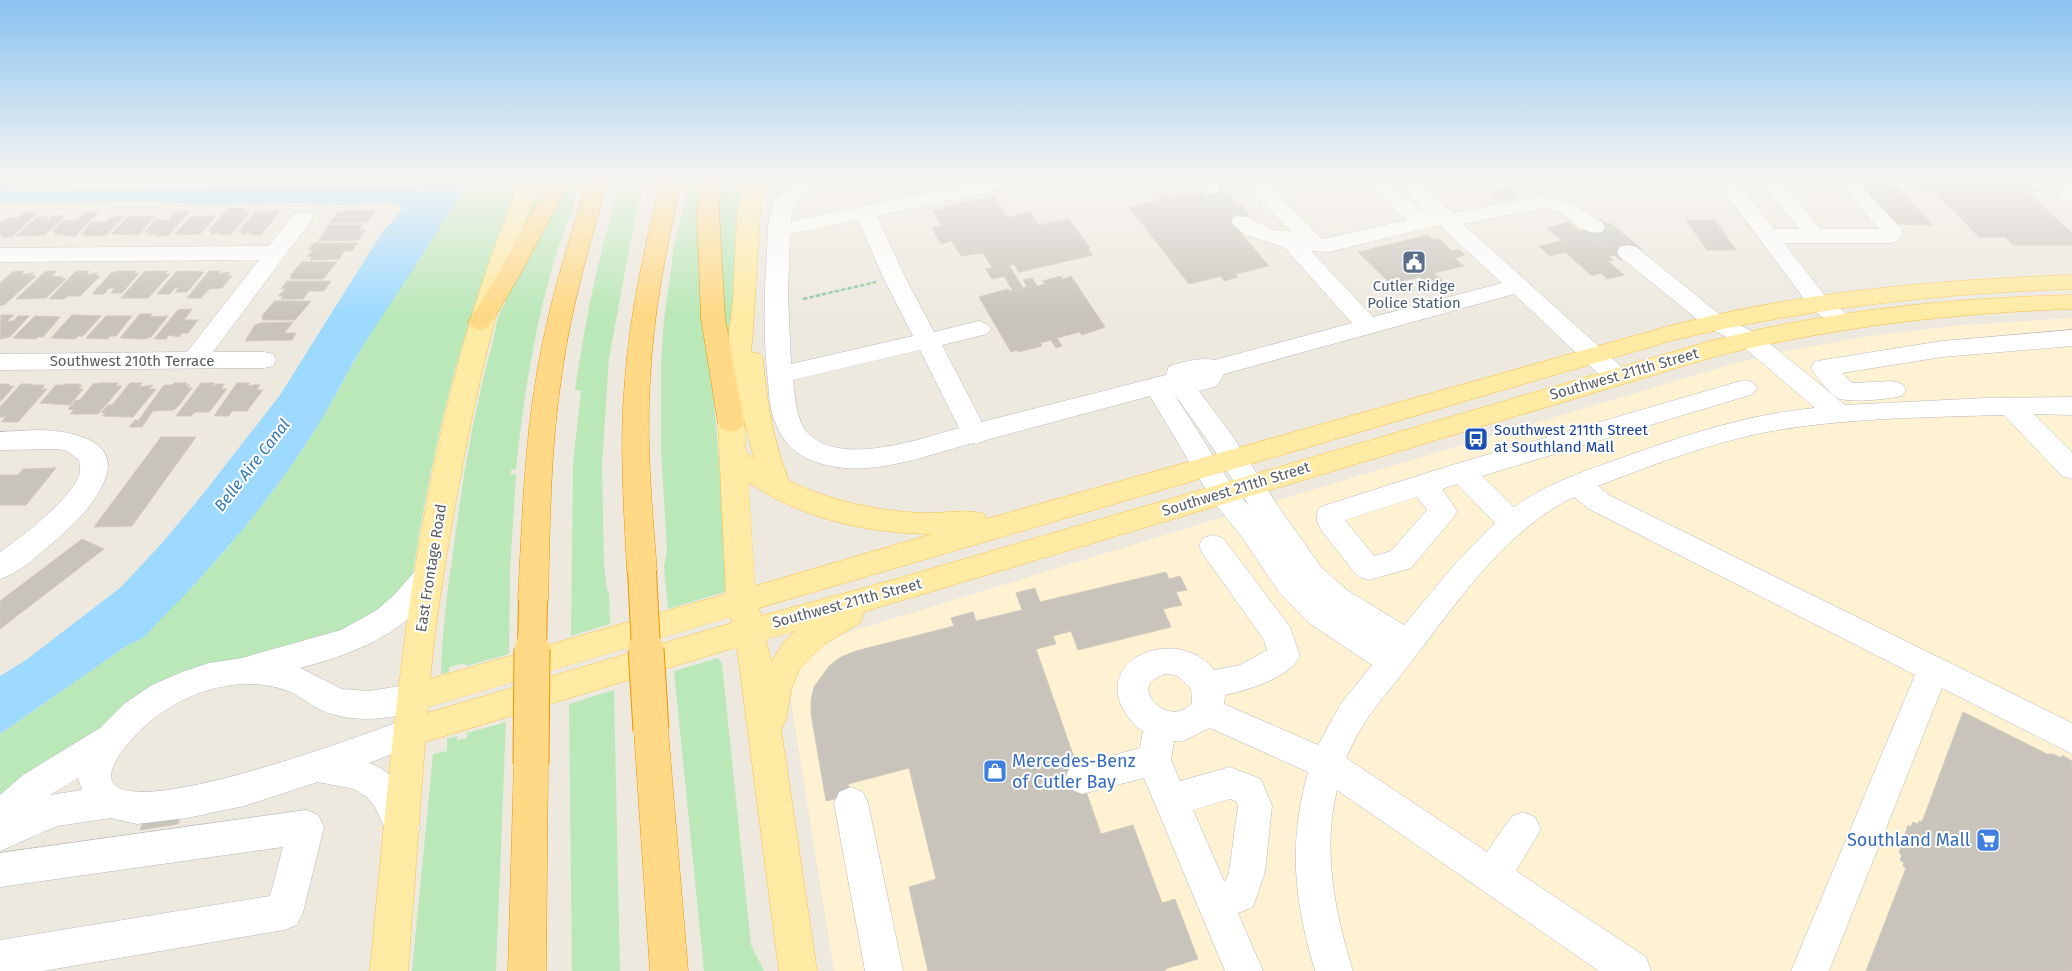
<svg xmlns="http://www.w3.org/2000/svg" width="2072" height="971" viewBox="0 0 2072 971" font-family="'Fira Sans',sans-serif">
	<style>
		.commercial { fill: #fff2d3 }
		.green { fill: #bbe8b9 }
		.water { fill: #9edaff }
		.building { fill: #c8c4bc; stroke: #d2cbbd }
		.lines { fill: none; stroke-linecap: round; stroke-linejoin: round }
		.minor-tunnel { stroke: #c8c6c0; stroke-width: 22; stroke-dasharray: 22 11; stroke-linecap: butt }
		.minor-casing { stroke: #b5b9be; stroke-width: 1 }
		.major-casing { stroke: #fec147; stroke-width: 1 }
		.highway-casing { stroke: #ed9600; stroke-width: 1 }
		.path { stroke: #92c99e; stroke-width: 2.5; stroke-dasharray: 4.5 2; stroke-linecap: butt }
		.minor { fill: #fff; fill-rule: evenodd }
		.major { fill: #ffeba3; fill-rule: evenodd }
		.highway { fill: #ffd985; fill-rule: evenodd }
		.highway-bridge-far1-casing { stroke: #ed9600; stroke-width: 30; stroke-linecap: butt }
		.highway-bridge-casing { stroke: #ed9600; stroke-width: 37; stroke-linecap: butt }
		.highway-bridge-far1 { stroke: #ffd985; stroke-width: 28 }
		.highway-bridge { stroke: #ffd985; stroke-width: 35 }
		.labels { text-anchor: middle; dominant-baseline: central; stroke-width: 4; stroke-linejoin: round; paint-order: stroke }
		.service-label { font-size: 15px; fill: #4e5e75; stroke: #fff }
		.street-label { font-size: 15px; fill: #585d62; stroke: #fff }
		.transit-label { font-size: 15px; fill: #164399; stroke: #fff; text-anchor: start }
		.water-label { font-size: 16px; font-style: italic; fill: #3076b1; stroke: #fff }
		.near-shop-label { font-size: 18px; fill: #366cbe; stroke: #fff; text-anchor: start }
	</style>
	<rect width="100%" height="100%" fill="#ede9df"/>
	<path class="commercial" d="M2072 318V971H834L791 701 794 680 802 667 812 654 832 639 856 630 1282 499 1729 365 1791 350 1870 336 1962 325Z"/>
	<path class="green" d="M469 178H525C517 194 511 210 504 227 458 337 431 455 413 573L408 584 373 621 216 666 0 810V734L131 643C145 641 157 622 167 612 221 559 275 494 315 430 332 402 347 373 364 344 398 288 436 235 469 178Z
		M542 178H555L517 242 528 208Z
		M569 178H583L572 207H569L568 209 572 210C540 289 525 384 516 469L511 470V475L516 474 510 569 509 654 466 666 465 663 449 667V672L441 674C442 630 448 588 454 545 463 476 474 409 493 342 495 331 498 310 506 303L505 301C521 258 544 217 569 178Z
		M623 178H648L636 212 609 358 602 465 604 563 607 591H609L610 624 571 636 573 464 581 390H575C586 316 599 249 623 178Z
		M690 178H704C702 217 705 256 707 295 712 394 723 492 728 591L668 609 664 567 667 550 661 449V363L664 320 674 247Z
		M718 178H746L737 261 731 343 727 351 718 219Z
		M718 658 722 664 751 945 764 971H704L674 671Z
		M614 690 620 971H572L569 704Z
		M506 722 496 971H412L433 754 447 751V739L457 736V740L467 738V733Z"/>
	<path class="water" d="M6 178H25L11 191 343 186 413 188 420 185 428 178H469C438 234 401 287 366 341 348 370 333 401 315 430 274 496 219 560 165 615 155 624 145 641 131 643L0 734V676L26 660 121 587 162 543 203 494 280 395 381 234 402 210 397 203 369 202 342 205 305 203 194 204 153 201 0 202V183Z"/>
	<path class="building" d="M39 178H148L144 181 34 182Z
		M201 178H311L309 181 198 182Z
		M1855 178H1889L1933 225 1897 224Z
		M1909 178H2025L2040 191H2026L2072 233V245H2013L2005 237H1979L1934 191H1923Z
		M1220 187 1249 221 1233 224 1269 266 1235 274 1238 277 1224 281 1221 276 1189 284 1129 207 1160 200 1157 197 1167 195 1170 198Z
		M1509 188 1518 196 1498 200 1490 193Z
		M994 196 1008 217 1030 212 1039 225 1069 219 1090 248 1088 249 1093 255 1019 272 1014 264 1009 265 1006 260 990 264 983 253 961 256 952 241 941 244 932 228 942 226 933 211 944 209 943 207Z
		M231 208H245L242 212H250L230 235H219L221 232 210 234 212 231H208L225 212Z
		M346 210H378L366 223H329L338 212H344Z
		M190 211 168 236H156L159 233 147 235 150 232H145L155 220H168L176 212Z
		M280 211 261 235H250L253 232 241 234 244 231H239L255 212Z
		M25 212H38L12 237H1L4 234 0 235V223L8 218H18Z
		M85 212H99L75 236H63L66 233 54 235 57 232H52L63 221 77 220Z
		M52 216H65L45 235 16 236 37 217H48L45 220H48Z
		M125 216 106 235 84 236 86 234H81L92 222H105L111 217Z
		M156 216 138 235 111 234 128 217Z
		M216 216 200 234 177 235 179 233 174 234 191 217Z
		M1686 220H1715L1736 250H1707Z
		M1569 222 1579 231 1610 223 1642 249 1609 256 1613 260 1608 261 1624 275 1607 279 1601 273 1592 276 1565 252 1550 256 1539 246 1562 241 1547 228Z
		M329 225H362L359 230H365L358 240 318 241Z
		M1428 235 1434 240 1439 239 1452 251 1459 249 1465 255 1454 258 1464 266 1434 273 1446 284 1432 288 1420 277 1391 284 1358 252Z
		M314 243H357L352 251H344L339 259 310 260 312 256 306 257 314 250H309Z
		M1006 260 1009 265 1023 288 1013 291 1004 276 992 279 986 269 992 268 990 264Z
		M302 262H337L323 279H290L292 276H290Z
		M24 271 21 275 34 273 30 276H36L4 305H0V283L12 272Z
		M46 271H57L51 276 63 277 62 279H66L46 298 16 299Z
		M76 271H89L86 275 98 273 95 276H100L80 296H67L64 299H49Z
		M119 271H137L134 273H139L122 293H111L115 288H109L104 294H92L111 273Z
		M152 271H167L165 274H170L148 298H121L144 272Z
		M184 271 204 272 187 292H175L179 288H175L170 294H157L176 272Z
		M209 271H220L217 274 230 272 227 276H232L222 288 209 289 201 298H187Z
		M1061 276 1063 279 1071 276 1105 327 1082 335 1080 332 1057 338 1062 346 1056 348 1051 340 1040 343 1042 346 1018 352 1017 350 1011 352 979 297 1008 289 1010 291 1027 287 1023 280 1032 278 1037 286 1045 284 1043 281Z
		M287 281H331L324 291H309L303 299H281L283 296H278L286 289H281Z
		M275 301H311L295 320H262L264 317H261Z
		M192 309 184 320H198L188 333H182L179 337 169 335 166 339H154L178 310Z
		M140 314H152L150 317 168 316 151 337 144 339 120 338Z
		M1 315H14L7 321H14L18 316H29L10 337 0 339Z
		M72 315 101 316 83 336H78L75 339 51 338Z
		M35 316 60 317 43 337H38L36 339 13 338Z
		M106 316H132L116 336H110L108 339 86 338Z
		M293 322 284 333H296L292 340 245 341 255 325 260 323Z
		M102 383H118L116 386H122L98 414H70L74 410 68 409 76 400H80L93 384Z
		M130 383H142L139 387 153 385 149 389H156L133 417 103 416 105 413H101L108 405H112Z
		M174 383H187L185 385H190L187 388H192L180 404 174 410 153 411 142 427H129L135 420 138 421 164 385H172Z
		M201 383H214L211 387 216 384H224L221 389H227L209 412H195L191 416H176Z
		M237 383H250L247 386 260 384 257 390H263L247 411H232L229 416H214Z
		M0 384H10L8 386H14L0 402Z
		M21 384H34L31 387 36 385H45L41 389H47L18 422H1L6 417H0V407Z
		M66 384H79L78 385H82L79 389H83L70 405 40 403 56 385H64Z
		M161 437H196L132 526 94 527Z
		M56 468 26 505H0V475H18L23 469Z
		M82 539 104 549 0 629V601Z
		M1166 572 1169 579 1180 576 1187 590 1176 592 1182 605 1163 609 1171 627 1078 650 1071 631 1053 636 1056 644 1036 649 1101 834 1133 825 1162 903 1175 899 1198 959 1165 969 1166 971H928L909 887 936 879 909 768 848 784 851 795 826 801 811 714V700L814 687 829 666 841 657 856 651 954 626 951 618 973 612 976 621 1022 610 1016 593 1035 588 1040 602Z
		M1963 712 2047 754H2053L2062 758V755L2072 761V971H1866L1906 868 1903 866 1904 863 1900 860 1902 855 1899 853 1908 825 1911 827 1913 822 1918 824 1919 821 1922 822Z
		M181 816 178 824 140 830 143 822Z"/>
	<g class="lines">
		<path class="minor-tunnel" d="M1210 189 1242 222
			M1594 227 1628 252"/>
		<g class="minor-casing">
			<path id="minor" d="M162 178H183C177 187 172 190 161 187L158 183Z
				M800 178H826C823 183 818 184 813 188 799 196 792 205 791 221L1000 178H1038L1035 182 1028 184 877 216 906 279 934 332 979 321 987 324 991 329 987 334 942 345 982 422 1166 375 1169 366C1185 362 1199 357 1215 360L1352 323 1284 247 1245 235 1231 222 1234 217C1252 213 1262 229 1279 231 1283 232 1286 230 1291 232L1245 184 1242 178H1262L1322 239 1407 220 1363 178H1385L1427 215 1391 178H1413L1453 213 1544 196 1571 203 1602 222 1605 227 1602 232C1582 236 1572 218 1556 211 1552 210 1548 209 1544 208L1463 224 1625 370 1629 376 1625 382 1616 384 1607 382 1514 294 1224 374 1217 386 1199 391 1231 434 1276 503 1321 567 1347 590 1404 625 1454 565 1495 523 1457 484 1442 489 1457 511 1453 518 1411 568 1369 580 1359 577 1354 572 1321 530C1316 521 1315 516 1320 507L1452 465 1744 380 1753 382 1757 388 1753 394 1482 476 1514 507C1548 483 1585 471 1624 457 1686 435 1748 414 1815 408L1740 344 1707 327 1620 257 1617 252 1620 247 1628 245 1636 247 1723 317 1758 334 1845 405 1986 398 2072 397V415L2034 414 2072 452V479L2062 476 2004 415C1930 417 1846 418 1772 431 1713 442 1654 464 1598 486L1609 495 2072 723V754L1942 688 1829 971H1791L1915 675 1589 509 1574 497C1508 529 1464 593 1421 649 1404 672 1386 693 1369 716L1357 735 1346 758 1487 852 1511 817 1523 812 1535 817 1541 829 1516 871 1646 957 1651 971H1599L1337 790C1322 851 1335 913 1353 971H1315C1294 900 1288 844 1308 772L1210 728 1183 741H1174L1171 760 1180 781 1230 767 1261 779 1272 806 1265 872 1253 907 1238 913 1263 971H1225L1144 778 1082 794 1070 789 1065 778 1070 767 1140 748 1143 731C1134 726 1128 718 1123 709 1095 655 1181 626 1214 670L1240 665 1267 650 1264 640 1203 554 1199 546 1203 538 1213 535 1223 538 1290 627 1300 656C1289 678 1248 690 1225 695L1224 704 1318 745 1340 705 1372 665 1309 623 1278 591 1242 537 1212 500 1150 396 986 440 976 444 973 443C920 457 859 483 806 458 791 451 781 437 775 422 770 410 769 394 768 381 763 338 764 295 767 252 768 239 767 224 771 211 775 196 787 185 800 178ZM858 220 884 279 913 336 791 364 788 294 790 234ZM1439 225 1502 283 1373 317 1311 251 1329 252ZM920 350 959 428C919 439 840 468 807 432 796 420 795 396 793 380ZM1173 392 1213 448 1249 506 1232 486ZM1417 497 1427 510 1391 551 1374 556 1345 520ZM1164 674 1176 675 1191 688 1192 703C1171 727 1136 695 1153 680 1156 678 1161 676 1164 674ZM1230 799 1236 801 1238 806 1229 872 1226 880 1224 881 1193 810Z
				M1201 178H1221L1220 189 1217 193 1210 195 1203 193 1199 183Z
				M1714 178H1734L1774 229H1799L1758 178H1779L1821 229H1879L1834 178H1855L1901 229 1902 234 1898 241 1890 243H1784L1826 297 1850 317 1854 322 1850 327 1842 330 1834 327 1810 307Z
				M2066 185H2072V203L2065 201 2056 191 2059 187Z
				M302 212 310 213 313 218 213 352H264L273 354 276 360 273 366 264 368 0 370V354L187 352 259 260 0 262V248L269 246 294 213Z
				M2072 330V346L1942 357 1842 373 1852 383 1893 381 1902 384 1906 390 1902 396C1890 399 1846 404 1836 397 1827 391 1817 378 1811 368L1814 362 1823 360 1942 341Z
				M38 430C62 430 116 437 107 473 99 502 72 526 50 545 35 558 19 573 0 579V552C20 538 76 496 80 472 81 468 79 463 79 460L67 451 58 449 0 450V432Z
				M427 565 437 569 442 577C413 632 357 653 300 668L342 689 369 691 413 684 424 688 429 698 424 708C391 720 354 724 321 710 308 704 298 694 285 690 230 671 167 699 131 740 23 865 389 726 411 717L423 722 428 732 423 742 369 763C401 775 407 798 420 828L414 840 402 845 390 840 375 807 367 797 354 789 318 782 244 806 187 818 137 824 111 818 57 826 0 851V795L23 775 100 728 124 704 152 685 182 672 209 663 242 658 341 630 377 610 395 594 417 569ZM78 778 82 790 50 795Z
				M851 787 863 792 868 803 903 971H865L834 803 839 792Z
				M306 810 318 815 324 827 303 912 297 925 284 930 43 971H0V940L270 896 283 847 0 887V853Z"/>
		</g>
		<g class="major-casing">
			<path id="major" d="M522 178H542C503 274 480 372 461 473 448 542 437 610 430 679L726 594 718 423 733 300 737 216 744 178H764C756 236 757 294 751 352L760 354 763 360C767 404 773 440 789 481 832 501 876 511 923 513 943 514 965 508 984 514L986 519 1662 328C1795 292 1934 280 2072 275V289C1937 293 1805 309 1674 340L759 608 761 616 889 581 1703 343C1824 311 1948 298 2072 295V309C1952 313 1834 327 1717 356L863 612 864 614 860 623 826 643 807 660 799 670 791 689 786 719 781 729 817 971H779L737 647 425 742 408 971H370C396 703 414 429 522 178ZM744 420 754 458 746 453ZM748 482C800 518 869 534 932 534L755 586ZM731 617 732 623 427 713 428 707ZM796 631 784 642 771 662 766 639Z"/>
		</g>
		<g class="highway-casing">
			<path id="highway" d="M552 178H572C544 227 520 280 488 327L480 330 472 327 468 322C499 276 523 226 552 178Z
				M589 178H609C590 242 571 307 562 373 550 449 550 525 548 601L544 610 533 613 522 610 518 601C522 525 524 448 537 373 548 307 568 242 589 178Z
				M662 178H682C667 245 653 312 650 381 646 444 652 508 657 571L652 579 642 583 632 579 627 571C624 508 619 444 625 380 630 312 645 245 662 178Z
				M701 178H721L719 212 725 318 744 423 740 429 731 432 722 429 718 423 701 318 697 212Z
				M651 715 663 720 668 730 688 971H650L634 730 639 720Z
				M531 749 543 753 548 764 546 971H508L514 764 519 753Z"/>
		</g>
		<path class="path" d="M1108 178 1113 185
			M1094 189 1100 197
			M803 299 876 282"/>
		<use href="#minor" class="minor"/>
		<use href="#major" class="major"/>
		<use href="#highway" class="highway"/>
		<g class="highway-bridge-far1-casing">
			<path id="highway-bridge-far1" d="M642 571 646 650
				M532 650 533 601"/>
		</g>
		<g class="highway-bridge-casing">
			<path id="highway-bridge" d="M646 649 651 730
				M531 764 532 649"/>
		</g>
		<use href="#highway-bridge-far1" class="highway-bridge-far1"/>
		<use href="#highway-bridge" class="highway-bridge"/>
	</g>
	<linearGradient id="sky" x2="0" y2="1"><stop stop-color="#8ac3f1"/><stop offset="0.57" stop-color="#f7f5f1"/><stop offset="1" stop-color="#f7f5f1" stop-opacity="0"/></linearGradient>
	<rect width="2072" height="314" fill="url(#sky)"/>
	<defs>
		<g id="civic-square" transform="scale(1.25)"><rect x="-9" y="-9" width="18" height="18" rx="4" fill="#5c6f8a" stroke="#fff"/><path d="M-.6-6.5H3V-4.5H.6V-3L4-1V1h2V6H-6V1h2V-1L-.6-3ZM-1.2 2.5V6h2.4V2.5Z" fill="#fff"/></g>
		<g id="bus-square" transform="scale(1.25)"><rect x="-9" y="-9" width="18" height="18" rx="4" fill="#1a4fb4" stroke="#fff"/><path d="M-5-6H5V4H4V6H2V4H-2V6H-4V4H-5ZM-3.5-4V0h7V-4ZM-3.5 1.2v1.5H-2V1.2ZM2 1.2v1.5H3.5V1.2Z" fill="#fff"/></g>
		<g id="shop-square" transform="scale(1.25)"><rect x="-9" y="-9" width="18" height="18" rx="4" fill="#3f7fe0" stroke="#fff"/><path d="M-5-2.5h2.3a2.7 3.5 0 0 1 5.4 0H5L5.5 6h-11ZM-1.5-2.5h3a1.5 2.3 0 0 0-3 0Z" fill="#fff"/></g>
		<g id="supermarket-square" transform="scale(1.25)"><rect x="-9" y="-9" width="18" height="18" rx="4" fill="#3f7fe0" stroke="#fff"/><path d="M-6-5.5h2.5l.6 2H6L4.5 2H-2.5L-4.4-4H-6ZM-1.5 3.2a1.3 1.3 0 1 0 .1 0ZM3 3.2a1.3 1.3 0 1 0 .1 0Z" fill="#fff"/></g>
	</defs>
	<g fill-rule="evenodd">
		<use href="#civic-square" x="1414" y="262"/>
		<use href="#bus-square" x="1476" y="439"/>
		<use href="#shop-square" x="995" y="771"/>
		<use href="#supermarket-square" x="1988" y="840"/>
	</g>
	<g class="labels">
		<g class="service-label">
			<text x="1414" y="286">Cutler Ridge<tspan x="1414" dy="17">Police Station</tspan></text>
		</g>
		<g class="street-label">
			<text x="132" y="361">Southwest 210th Terrace</text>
			<text transform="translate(1624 374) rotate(-16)">Southwest 211th Street</text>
			<text transform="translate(1236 489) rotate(-17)">Southwest 211th Street</text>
			<text transform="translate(431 568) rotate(-81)">East Frontage Road</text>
			<text transform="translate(847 603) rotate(-15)">Southwest 211th Street</text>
		</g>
		<g class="transit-label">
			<text x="1494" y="430">Southwest 211th Street<tspan x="1494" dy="17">at Southland Mall</tspan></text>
		</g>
		<g class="water-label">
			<text transform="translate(252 465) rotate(-52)">Belle Aire Canal</text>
		</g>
		<g class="near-shop-label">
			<text x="1012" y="761">Mercedes-Benz<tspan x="1012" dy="21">of Cutler Bay</tspan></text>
			<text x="1970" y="840" text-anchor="end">Southland Mall</text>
		</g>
	</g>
</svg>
